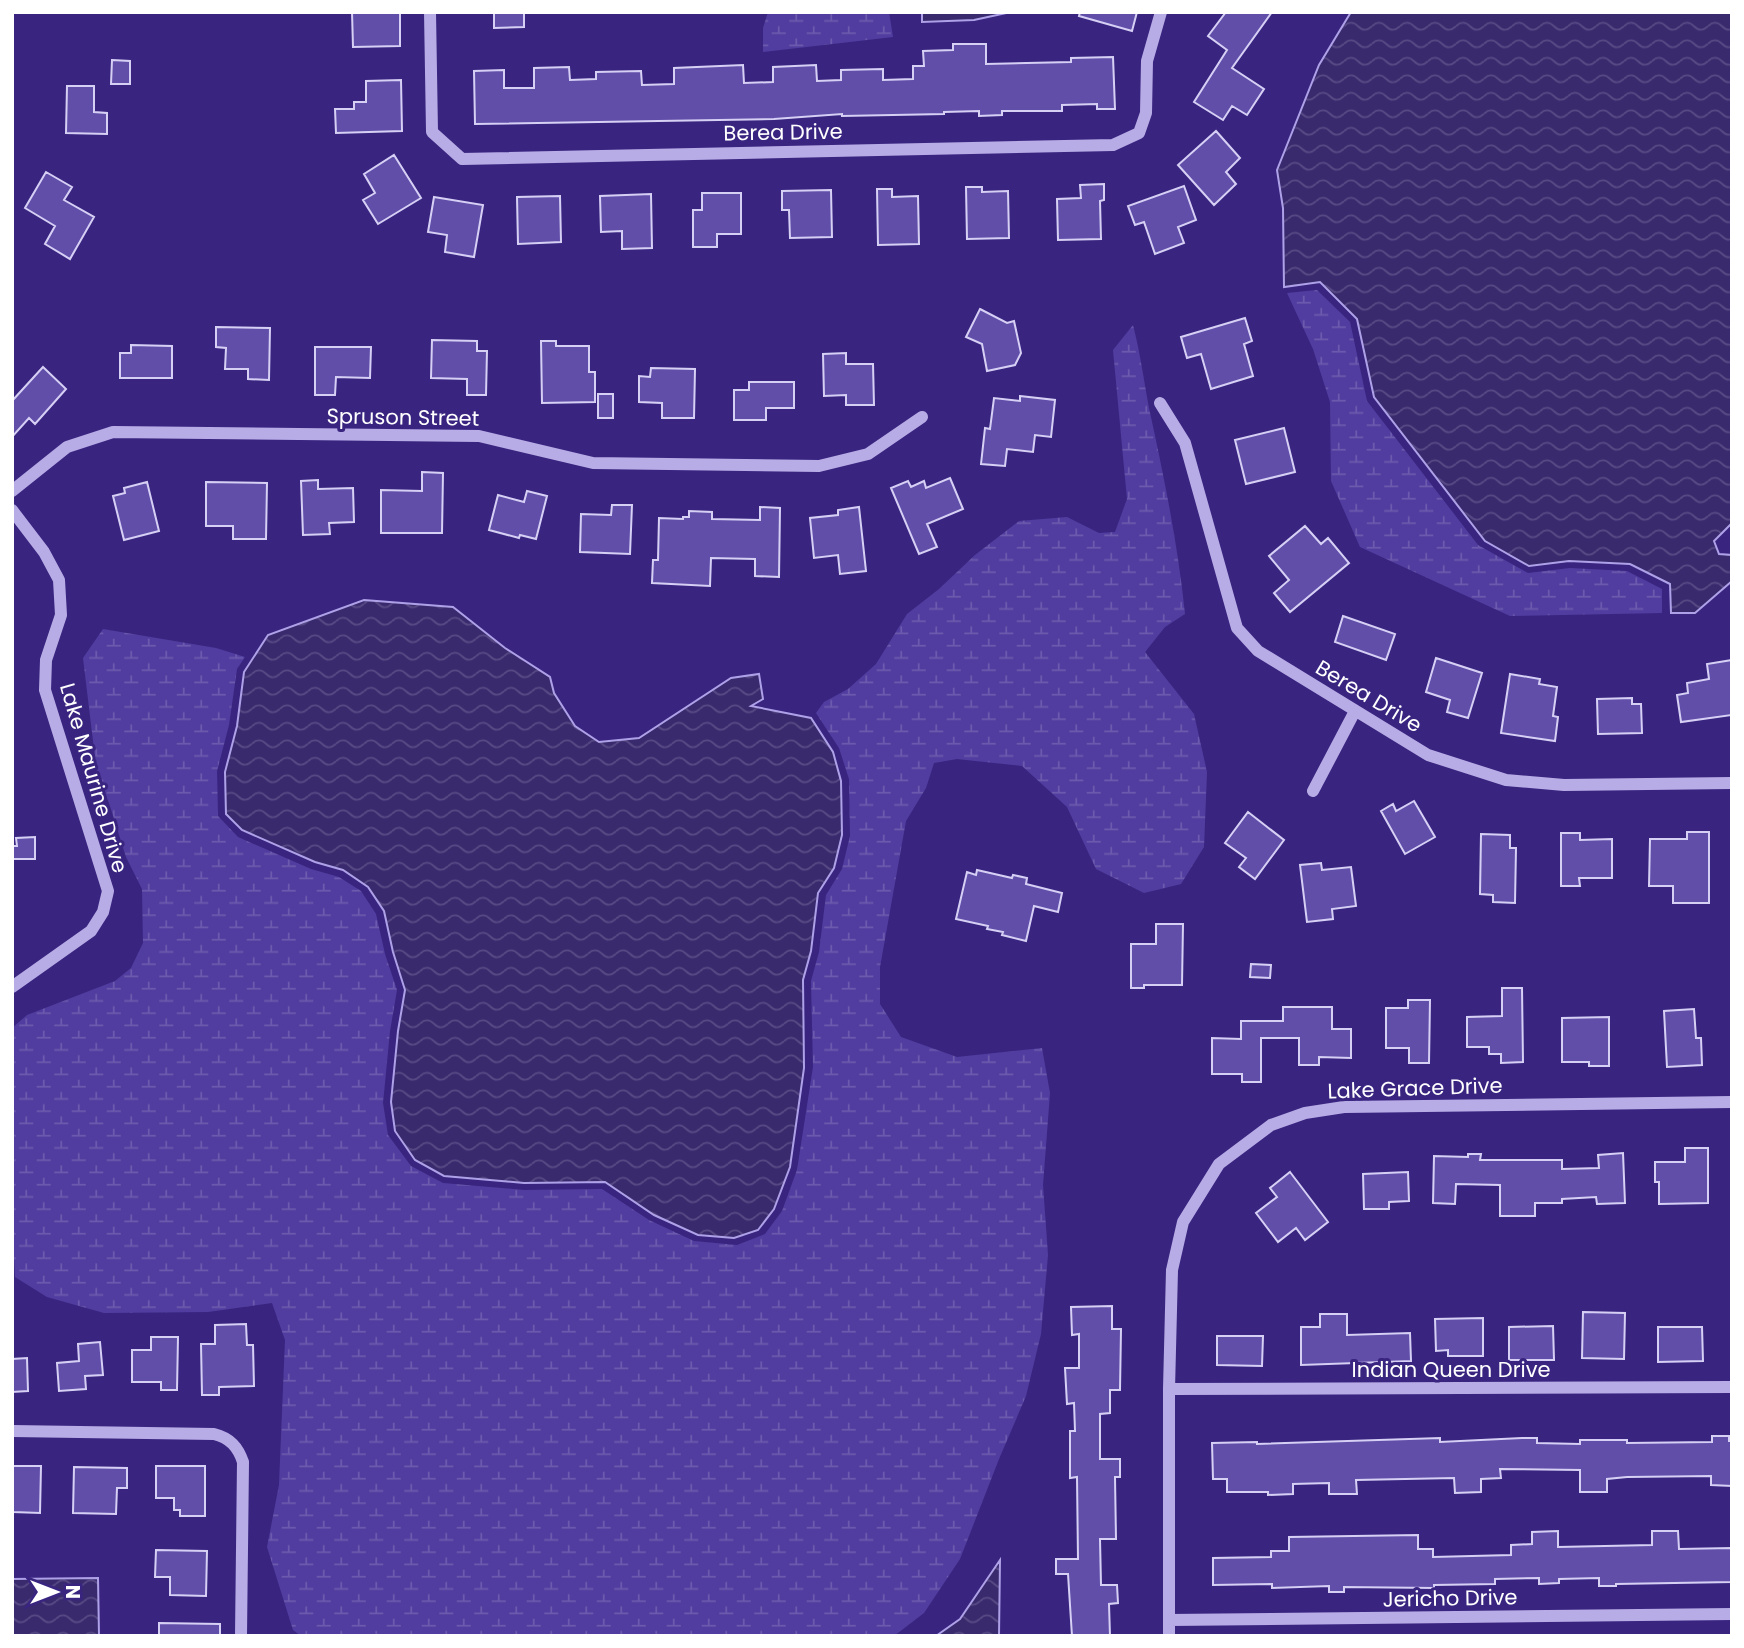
<svg xmlns="http://www.w3.org/2000/svg" width="1744" height="1648" viewBox="0 0 1744 1648" font-family="Poppins,sans-serif">
	<style>
		.wetland { fill: url(#wetland-marsh) }
		.water { fill: url(#water-waves); stroke: #aea1e7; stroke-width: 2 }
		.building { fill: #614ea9; stroke: #d7d0f5; stroke-width: 2 }
		.lines { fill: none; stroke-linecap: round; stroke-linejoin: round }
		.minor { stroke: #b8ace6; stroke-width: 12 }
		.labels { text-anchor: middle; dominant-baseline: central; stroke-width: 6; stroke-linejoin: round; paint-order: stroke }
		.street-label { font-size: 21px; fill: #fff; stroke: #392580 }
	</style>
	<defs>
		<pattern id="wetland-marsh" width="20" height="14" patternUnits="userSpaceOnUse" patternTransform="scale(1.75)"><rect width="20" height="14" fill="#513d9f"/><path d="M1 5h8M5 5V1M11 12h8M15 12V8" fill="none" stroke="#6b5aad"/></pattern>
		<pattern id="water-waves" width="16" height="10" patternUnits="userSpaceOnUse" patternTransform="scale(1.75)"><rect width="16" height="10" fill="#392a6e"/><path d="M0 5q4-4 8 0t8 0" fill="none" stroke="#574a84"/></pattern>
	</defs>
	<rect width="100%" height="100%" fill="#392580"/>
	<path class="wetland" d="M768 12H889L893 37 763 52V28Z
		M1317 290 1350 322 1367 401 1478 545 1528 573 1570 568 1627 571 1662 589V613L1510 616 1360 547 1331 481 1330 402 1313 349 1287 293Z
		M1133 325C1140 352 1144 381 1149 408 1164 477 1178 545 1185 614L1165 627 1145 652 1194 714 1207 772 1204 847 1181 884 1144 893 1096 869 1067 807 1022 766 957 759 934 763 926 788 906 821 880 967V1004L901 1037 957 1057 1042 1048 1050 1093 1043 1185 1048 1255 1041 1334 1026 1396 999 1459 960 1559 924 1613 894 1636H301L293 1630 267 1547 279 1485 285 1340 272 1303 208 1312 104 1313 47 1297 15 1277 12 1220V1028L27 1015 115 981 131 968 143 943 142 889 126 857 109 803 97 774 83 658 103 629 216 648 245 657 237 669 229 725 217 771 218 816 238 837 311 869 339 877 361 891 376 914 385 954 397 990 390 1031 383 1103 388 1135 411 1166 443 1183 524 1190 602 1189 649 1220 694 1241 737 1245 765 1234 782 1211 797 1170 813 1067 811 981 819 952 826 895 842 869 850 836 849 779 839 748 816 713 824 702 848 689 876 664 907 614 939 589 975 555 1019 521 1067 517 1099 533 1115 532 1127 499 1113 350Z"/>
	<path class="water" d="M922 12H1011L974 20 922 22Z
		M1351 12H1732V523L1714 541 1719 554 1732 555V581L1695 613H1671L1670 584 1630 564 1569 561 1529 566 1485 541 1374 397 1357 319 1320 282 1284 287 1283 208 1277 170 1319 65Z
		M364 600 453 607 505 648 550 677 554 693 575 726 599 742 639 738 731 678 759 674 763 699 751 706 811 718 833 752 841 781 842 835 834 868 818 893 811 951 803 980 804 1068 790 1167 774 1209 758 1230 734 1238 698 1235 654 1215 605 1182 524 1183 444 1176 415 1160 395 1131 391 1102 398 1031 405 990 393 952 384 911 368 887 343 870 315 862 242 830 226 814 225 772 237 726 244 672 268 635Z
		M1000 1560 999 1636H936L960 1619Z
		M98 1578 99 1636H12V1579Z"/>
	<path class="building" d="M352 12H400V46L353 47Z
		M494 12H524V27L494 28Z
		M1080 12H1137L1132 31 1079 16Z
		M1226 12H1272L1232 68 1264 89 1247 115 1232 106 1223 120 1194 102 1227 50 1208 36Z
		M953 44H986V64L1071 62V58L1113 57 1115 109H1097V104L1062 105V111H1002V115L979 116V111L944 112V114L842 116V114L774 119 475 124 474 71 504 70V88H534V68L569 67 570 80 596 79V72L641 71 642 85 674 84V68L743 65 744 83 773 82V67L816 65 817 81 841 80V70L883 69V80L913 79V66H924L923 51 953 50Z
		M112 60 130 61V84H111Z
		M401 80 402 131 336 133 335 109H354V102H366V81Z
		M67 86H94V112L107 113V134L66 133Z
		M1216 131 1240 158 1226 172 1236 184 1214 205 1178 165Z
		M394 155 421 198 378 224 363 200 375 193 364 174Z
		M46 172 72 187 64 200 94 217 70 259 45 244 55 226 25 208Z
		M1104 184V200L1100 201 1101 239 1058 240 1057 199 1081 198 1080 185Z
		M1184 186 1196 220 1178 227 1184 243 1155 254 1144 222 1135 225 1128 206Z
		M966 187H982V192L1008 191 1009 238 967 239Z
		M877 189H892V197L918 196 919 244 878 245Z
		M831 190 832 237 790 238 789 210H782V191Z
		M702 193H741V234H717V247H693V210H702Z
		M651 194 652 248 622 249V231L601 232 600 196Z
		M560 196 561 242 518 244 517 197Z
		M434 197 483 205 474 257 445 252 447 235 428 232Z
		M980 309 1007 323 1014 321 1021 353 1015 365 987 371 982 344 966 337Z
		M1245 318 1252 341 1244 344 1253 376 1211 389 1201 354 1187 358 1181 337Z
		M216 327 270 328 269 380 248 379V369H225L226 348 216 347Z
		M432 340 477 341V351H487L486 395H467V379L431 378Z
		M541 341H556V346H589V372H595V402L542 403Z
		M131 345 172 346V378H120V353H131Z
		M315 347H371L370 378 336 377 335 395H315Z
		M846 353V364H873L874 405H846V395L824 396 823 354Z
		M43 367 66 389 35 424 29 418 12 437V401Z
		M651 368 695 369 694 418H662V403L639 402V376L650 377Z
		M749 382H794V408H766V420H734V390H749Z
		M598 394H613V418H598Z
		M1020 396 1055 400 1051 437 1035 435 1033 452 1007 449 1005 466 981 464 985 428 990 429 994 398 1020 401Z
		M1284 428 1295 472 1246 484 1235 440Z
		M422 472 443 473 442 533H381V490L422 491Z
		M950 478 963 509 927 524 937 547 919 554 891 488 908 481 911 487 924 481 926 488Z
		M318 480V489L353 488 354 522 329 523 330 534 303 535 301 481Z
		M147 482 159 531 124 540 113 496 125 493 124 488Z
		M206 482 267 483 266 539H233V526H206Z
		M527 491 547 496 536 539 520 535 519 538 489 530 498 495 524 502Z
		M612 505H632L630 554 580 552 581 514 611 515Z
		M760 507 780 508 779 577 755 576V559L711 558 710 586 652 583 653 560H658L659 518 683 519V517H689V511L712 512V519L760 520Z
		M859 507 866 571 840 574 838 555 814 558 810 518 838 515V510Z
		M1305 526 1321 544 1328 538 1349 563 1290 612 1274 593 1289 580 1269 556Z
		M1343 616 1395 634 1386 660 1335 642Z
		M1436 658 1482 673 1468 718 1447 712 1450 700 1426 692Z
		M1732 660V715L1681 722 1677 695 1688 693 1687 683 1709 679 1707 664Z
		M1510 674 1540 679 1539 684 1557 687 1553 716 1558 717 1555 741 1501 733Z
		M1632 698V704H1641L1642 733 1598 734 1597 699Z
		M1414 801 1435 837 1405 854 1381 811 1393 804 1396 811Z
		M1248 812 1284 840 1255 879 1239 867 1246 858 1225 843Z
		M1687 832H1709V903H1673V886H1649L1650 839H1687Z
		M1561 833H1580V840L1612 839V878H1579L1580 886H1561Z
		M1481 834 1510 835V848H1516L1515 903 1493 902V895L1480 894Z
		M35 837V859H12V846H17L16 838Z
		M1321 863 1322 870 1351 867 1356 906 1332 909 1333 919 1307 922 1300 865Z
		M977 870 1012 878 1013 875 1027 878 1026 884 1062 893 1058 912 1034 906 1026 941 1002 935 1003 932 987 929 988 926 956 919 967 872 976 875Z
		M1156 924H1183L1182 985H1144V988H1131V944H1156Z
		M1251 964 1271 965 1270 978 1250 977Z
		M1502 988H1522L1523 1062 1501 1063V1054H1489V1047H1467V1017L1502 1016Z
		M1408 1000H1430L1429 1063H1409V1048H1386V1008H1408Z
		M1283 1007H1332V1029H1351V1058L1319 1057V1065H1299V1038H1261V1082H1242V1074H1212V1038L1241 1039V1021H1283Z
		M1694 1009 1696 1038H1701L1702 1065 1667 1067 1664 1011Z
		M1609 1017V1066H1589V1062H1562V1018Z
		M1685 1148H1708V1203L1659 1204V1182H1655V1162H1685Z
		M1623 1153 1625 1203 1597 1204 1596 1197 1562 1199V1203H1535V1216H1500V1185L1456 1184 1455 1204 1433 1203 1434 1156 1468 1157V1154H1481L1480 1160H1562V1169L1599 1168 1598 1155Z
		M1290 1172 1328 1222 1305 1240 1296 1228 1278 1242 1256 1213 1277 1197 1270 1188Z
		M1408 1172 1409 1201 1389 1202V1209H1364L1363 1174Z
		M1112 1306V1329H1121L1120 1390H1110V1413L1100 1414V1459H1120V1477H1115L1116 1539H1100L1101 1585H1117L1118 1603 1109 1604 1110 1636H1072L1068 1574H1056V1559H1078L1077 1477 1070 1478V1431H1075L1074 1403 1067 1404 1065 1368H1079V1334L1072 1335 1071 1307Z
		M1583 1312 1625 1313 1624 1359 1582 1358Z
		M1320 1314H1347V1335L1410 1333 1411 1361 1301 1365V1327H1320Z
		M1483 1318V1356H1448V1350L1436 1351 1435 1319Z
		M246 1324 247 1345H253L254 1386 219 1387V1395H202L201 1344H215V1325Z
		M1553 1326 1554 1360H1509V1327Z
		M1658 1327H1702L1703 1361 1658 1362Z
		M1217 1336H1263L1262 1366 1217 1365Z
		M151 1337H178L177 1390H161V1382H132V1350H151Z
		M100 1342 103 1375 85 1376 86 1389 59 1391 57 1363 79 1361 78 1344Z
		M27 1358 28 1391 12 1392V1359Z
		M1712 1436H1729V1441H1732V1486L1711 1485V1476L1627 1477 1607 1479V1492H1580V1470L1500 1469 1501 1478 1481 1479V1492L1455 1493 1454 1478 1356 1480 1357 1494H1329V1483L1293 1484V1494L1268 1495V1492H1227V1479H1213L1212 1443 1257 1442V1444L1440 1438V1442L1522 1438H1537V1443L1580 1444V1440H1627V1443L1712 1442Z
		M12 1466H41L40 1513 13 1512Z
		M156 1466H205V1516H180V1510H174V1498H156Z
		M74 1467 127 1468V1488H117L116 1514 73 1513Z
		M1558 1531V1547L1652 1545V1531H1678L1679 1549 1732 1548V1582L1616 1584V1586H1599V1578L1559 1579V1583L1539 1584V1578L1495 1579V1584L1434 1585V1588L1344 1587V1592H1329V1586L1272 1588V1584L1213 1585V1558L1271 1557V1551H1289V1537L1418 1535V1549H1433V1557L1511 1555V1545L1532 1544V1532Z
		M156 1550 207 1551 206 1596 170 1595V1577H155Z
		M159 1623 220 1624V1636H159Z"/>
	<g class="lines">
		<path class="minor" d="M430 12 432 132 462 159 1113 145 1139 133 1146 113 1147 61 1161 12
			M1160 403 1185 443 1237 628 1258 651 1428 755 1506 780 1564 785 1732 783
			M12 491 67 447 113 432 479 436 593 463 819 466 868 454 922 417
			M12 510 44 552 59 580 61 615 46 660 45 690 108 891 103 912 91 931 12 987
			M1313 791 1355 711
			M1169 1389 1732 1387
			M12 1431 214 1434C230 1438 238 1447 243 1462L241 1636
			M1169 1620 1732 1614
			M1169 1636V1389L1172 1270 1183 1222 1219 1164 1271 1125 1305 1113 1344 1107 1732 1102"/>
	</g>
	<g class="labels">
		<g class="street-label">
			<text transform="translate(783 132) rotate(-1)">Berea Drive</text>
			<text transform="translate(403 417) rotate(1)">Spruson Street</text>
			<text transform="translate(1369 696) rotate(31)">Berea Drive</text>
			<text transform="translate(94 778) rotate(74)">Lake Maurine Drive</text>
			<text transform="translate(1415 1088) rotate(-2)">Lake Grace Drive</text>
			<text x="1451" y="1369">Indian Queen Drive</text>
			<text transform="translate(1450 1598) rotate(-1)">Jericho Drive</text>
		</g>
	</g>
	<rect width="1744" height="1648" fill="none" stroke="#ffffff" stroke-width="28"/>
	<g transform="translate(56 1592) rotate(90)" stroke="#392580" stroke-width="5" paint-order="stroke">
	<path d="M0-5L12 26L0 18L-12 26Z" fill="#ffffff"/>
	<text y="-10" font-size="19" font-weight="bold" text-anchor="middle" fill="#ffffff">N</text>
	</g>
</svg>
